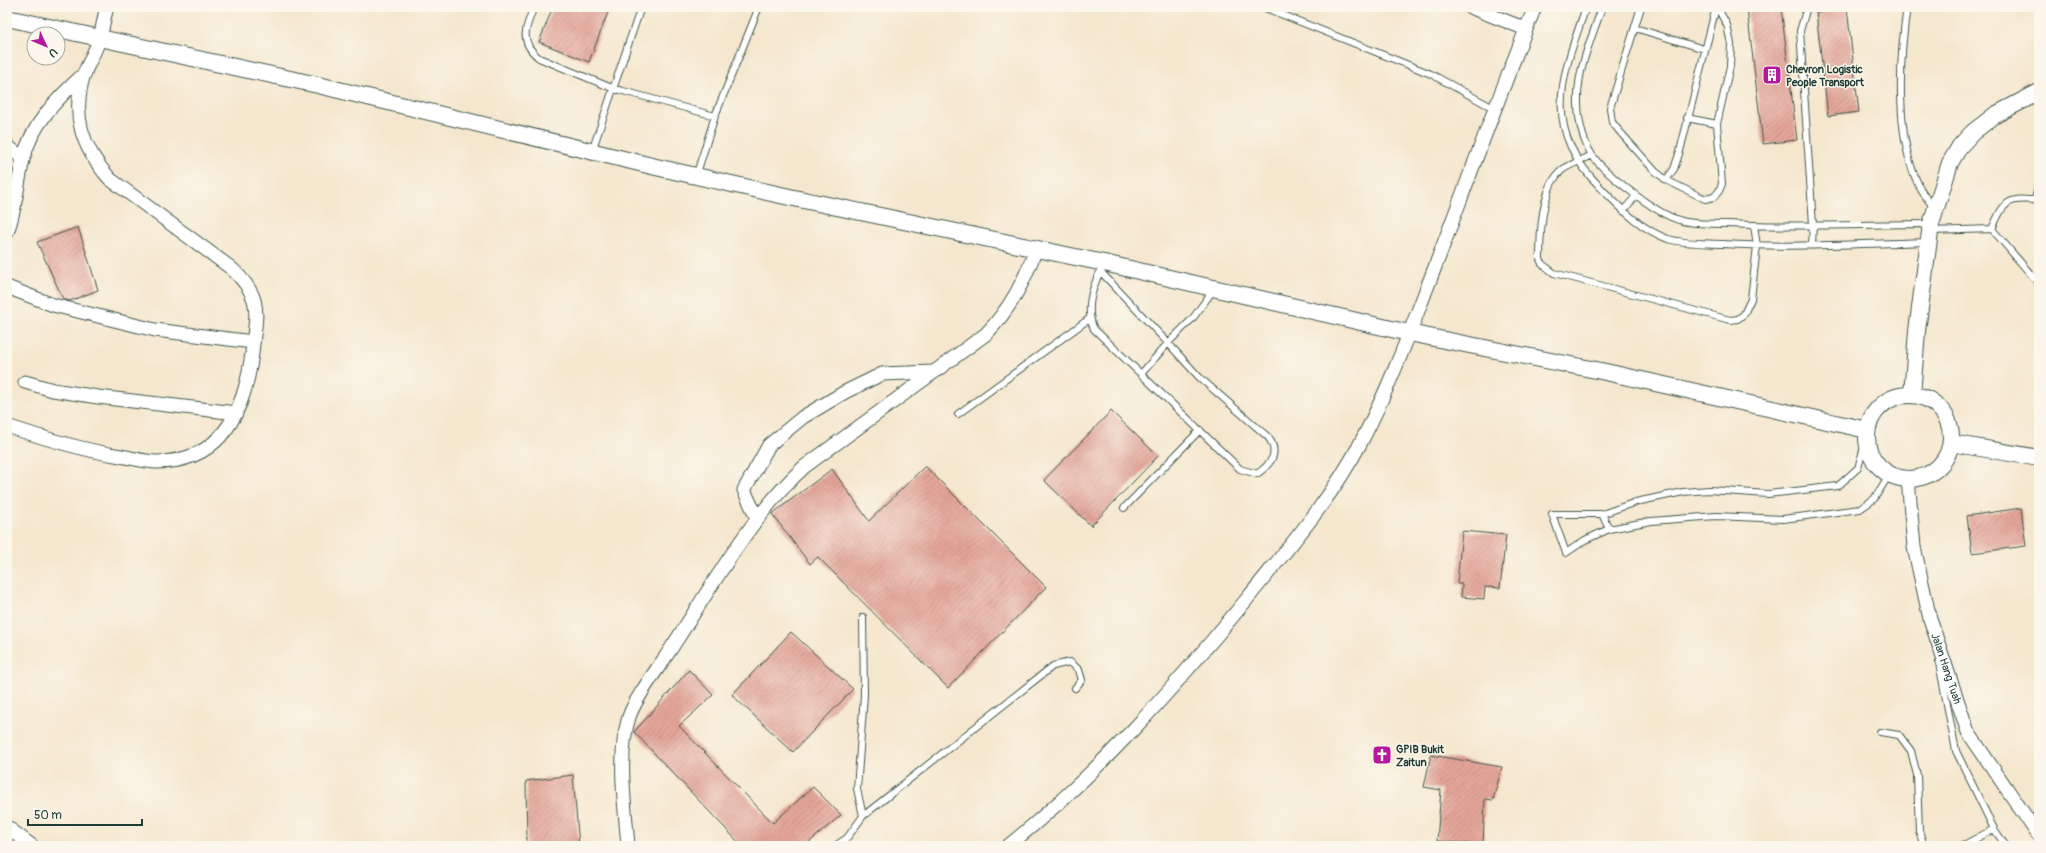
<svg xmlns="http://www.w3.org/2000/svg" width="2046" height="853" viewBox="0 0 2046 853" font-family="Pangolin,sans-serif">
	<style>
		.building { fill: url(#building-hatch) }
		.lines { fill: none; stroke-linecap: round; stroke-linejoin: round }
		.service-casing { stroke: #3f564b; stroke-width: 8 }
		.minor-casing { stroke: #3f564b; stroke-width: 15 }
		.tertiary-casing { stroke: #3f564b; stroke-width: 18 }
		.service { stroke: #fff; stroke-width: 6 }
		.minor { stroke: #fff; stroke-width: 13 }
		.tertiary { stroke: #fff; stroke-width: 16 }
		.labels { text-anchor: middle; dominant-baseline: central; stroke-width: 3; stroke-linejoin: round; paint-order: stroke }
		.poi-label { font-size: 11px; font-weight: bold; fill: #1f3d34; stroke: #fbf7ec; text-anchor: start }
		.street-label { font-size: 11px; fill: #1f3d34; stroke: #fbf7ec }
	</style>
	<defs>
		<pattern id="building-hatch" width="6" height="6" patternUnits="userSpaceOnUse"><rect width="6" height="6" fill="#e4a598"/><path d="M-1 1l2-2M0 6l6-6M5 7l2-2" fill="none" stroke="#b8887d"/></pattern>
	</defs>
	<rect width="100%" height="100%" fill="#fbf7ec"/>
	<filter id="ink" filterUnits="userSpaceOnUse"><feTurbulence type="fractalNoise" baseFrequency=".025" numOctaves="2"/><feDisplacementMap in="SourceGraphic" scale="8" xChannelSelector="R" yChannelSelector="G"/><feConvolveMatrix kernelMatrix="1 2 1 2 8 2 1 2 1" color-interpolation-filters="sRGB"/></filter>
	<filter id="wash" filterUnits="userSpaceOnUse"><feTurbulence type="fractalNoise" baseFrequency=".012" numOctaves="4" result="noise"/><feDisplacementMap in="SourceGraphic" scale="16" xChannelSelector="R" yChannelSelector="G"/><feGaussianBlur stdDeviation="0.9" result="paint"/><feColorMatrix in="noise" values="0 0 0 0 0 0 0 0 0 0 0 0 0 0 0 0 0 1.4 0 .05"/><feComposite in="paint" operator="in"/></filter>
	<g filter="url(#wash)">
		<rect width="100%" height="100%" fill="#f5e7ce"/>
		<g id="blocks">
			<path class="building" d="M553 7H610L589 62 539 42Z
				M1765 7H1781L1797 140 1763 144 1747 9Z
				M1847 8 1859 112 1828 116 1816 12Z
				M78 227 98 290 70 301 63 299 37 242Z
				M1111 411 1158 456 1091 526 1044 480Z
				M925 466 1046 587 948 688 818 557 810 564 772 514 832 469 869 521Z
				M2021 508 2026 546 1972 553 1967 516Z
				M1462 531 1506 535 1500 588 1485 587 1484 599 1461 597 1462 584H1457Z
				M791 632 853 689 793 752 732 695Z
				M689 670 713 695 679 726 773 823 813 787 841 815 805 846H742L634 732Z
				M1431 755 1502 767 1493 800 1485 799 1483 845 1437 841 1441 790 1424 787Z
				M573 775 579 846H527L526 781Z"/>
		</g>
	</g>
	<g filter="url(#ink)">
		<use href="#blocks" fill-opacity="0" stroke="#3f564b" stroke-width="1"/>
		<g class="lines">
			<g class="service-casing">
				<path id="service" d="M534 7C525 28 519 42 539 58L612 88 715 116
					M1263 7 1431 74 1495 109
					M1586 7C1561 79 1541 128 1601 188 1621 209 1641 229 1668 239 1685 244 1705 243 1723 244 1791 248 1860 244 1928 242
					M1602 7C1593 35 1578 67 1578 97 1577 116 1582 140 1592 155 1605 174 1657 214 1679 220 1693 225 1712 223 1727 224 1794 228 1862 224 1930 224
					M1641 7 1610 108 1612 122 1620 132 1655 171 1666 180 1705 199 1714 197 1719 191 1722 184 1717 124 1730 66 1731 44 1727 25 1717 7
					M1807 7 1800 31 1813 225 1812 245
					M1907 7C1899 60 1895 140 1920 188 1924 195 1930 202 1934 208
					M1635 28 1704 49
					M1687 118 1717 124
					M592 151 641 7
					M1592 155C1583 160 1570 164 1562 170 1541 187 1540 235 1540 259L1542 264 1554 273 1730 320 1738 319 1744 314 1751 299 1757 246 1754 225
					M696 176 715 116 759 7
					M1666 180 1674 169 1680 151 1716 7
					M2035 200 2039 183
					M1623 211 1636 196
					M1992 229C2004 202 2007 196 2039 201
					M1931 231 1992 229 2039 284
					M1104 264C1093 284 1084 308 1094 329L1240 469 1257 474C1271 464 1280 453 1268 437L1199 377 1168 343 1193 318 1214 289
					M1100 271 1168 343 1141 374
					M958 414 1089 319
					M1866 440 1858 468 1838 486 1768 494 1709 490 1683 492 1636 502 1602 514H1552L1566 553 1585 540 1609 529 1651 521 1716 516 1783 519 1860 509 1874 499 1889 475
					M1124 508 1200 430
					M1602 514 1609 529
					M1939 663 1956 751 1994 829 2006 846
					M1880 732 1899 735 1911 751 1917 775 1919 831 1924 846
					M863 816 1053 666 1070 662 1079 670 1082 680 1075 688
					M835 846 847 838 863 816 857 789 864 695 863 617
					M1962 846 1994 829"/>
			</g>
			<g class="minor-casing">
				<g id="minor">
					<path d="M1470 7 1526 29"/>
					<path d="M7 146 23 158"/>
					<path d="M7 232C16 210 17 183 23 160 31 124 59 97 85 73"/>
					<path d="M7 287 53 305 155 330 253 342"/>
					<path d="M25 382 53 390 98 397 236 413"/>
					<path d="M7 426C43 438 78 449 115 455 129 457 144 462 157 462 223 462 245 409 252 353 256 313 264 298 231 268L110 179C82 148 71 115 84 74 89 62 96 50 100 37 103 27 104 17 107 7"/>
					<path id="s1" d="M1908 479 1914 547 1930 619 1968 732 2039 836"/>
					<path d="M757 518 744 490 769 445 803 417 845 392 882 374 934 372"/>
					<path d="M7 827 32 846"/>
					<path d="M628 846C625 806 617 755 629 717 636 696 660 666 672 647 713 585 749 518 804 467L986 334C1010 309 1024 282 1036 249"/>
					<path d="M1008 846C1100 772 1172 690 1247 599 1287 549 1330 501 1360 444 1390 387 1412 326 1435 267 1468 180 1500 93 1535 7"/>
				</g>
			</g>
			<g class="tertiary-casing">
				<path id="tertiary" d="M7 18 318 85 656 167 794 198 1104 263 1409 333 1601 371 1867 430
					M1867 437a42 42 0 1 1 84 0a42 42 0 1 1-84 0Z
					M1912 395 1917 331 1931 224 1950 163 1960 146 1973 132 1995 115 2039 92
					M1951 443 2039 458"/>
			</g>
			<use href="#service" class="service"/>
			<use href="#minor" class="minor"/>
			<use href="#tertiary" class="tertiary"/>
		</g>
	</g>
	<defs>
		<g id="building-square" transform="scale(1)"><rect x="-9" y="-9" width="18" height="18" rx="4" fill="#b5179e" stroke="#fbf7ec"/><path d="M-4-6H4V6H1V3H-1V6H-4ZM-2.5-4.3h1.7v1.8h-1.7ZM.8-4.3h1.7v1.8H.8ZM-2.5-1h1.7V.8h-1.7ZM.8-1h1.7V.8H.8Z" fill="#fff"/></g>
		<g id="church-square" transform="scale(1)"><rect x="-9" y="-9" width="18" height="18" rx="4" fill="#b5179e" stroke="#fbf7ec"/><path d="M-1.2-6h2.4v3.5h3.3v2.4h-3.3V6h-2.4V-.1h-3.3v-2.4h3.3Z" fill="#fff"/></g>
	</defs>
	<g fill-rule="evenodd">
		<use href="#building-square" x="1772" y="75"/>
		<use href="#church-square" x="1382" y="755"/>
	</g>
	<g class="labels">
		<g class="poi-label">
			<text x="1786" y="69">Chevron Logistic<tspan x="1786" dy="13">People Transport</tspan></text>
			<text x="1396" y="749">GPIB Bukit<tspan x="1396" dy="13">Zaitun</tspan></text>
		</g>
		<g class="street-label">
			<text stroke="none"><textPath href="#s1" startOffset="194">Jalan Hang Tuah</textPath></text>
		</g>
	</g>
	<rect width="2046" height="853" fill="none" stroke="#fbf7ec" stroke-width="24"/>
	<g transform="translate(46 46) rotate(134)"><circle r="19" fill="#fbf7ec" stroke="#a3ada2"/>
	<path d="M0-3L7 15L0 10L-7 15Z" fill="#b5179e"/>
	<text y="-6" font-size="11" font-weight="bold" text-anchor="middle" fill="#1f3d34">U</text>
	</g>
	<path d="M28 819v6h114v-6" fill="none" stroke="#1f3d34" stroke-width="2"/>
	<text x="34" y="819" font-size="12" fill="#1f3d34" stroke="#fbf7ec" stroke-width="3" paint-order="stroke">50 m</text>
</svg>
